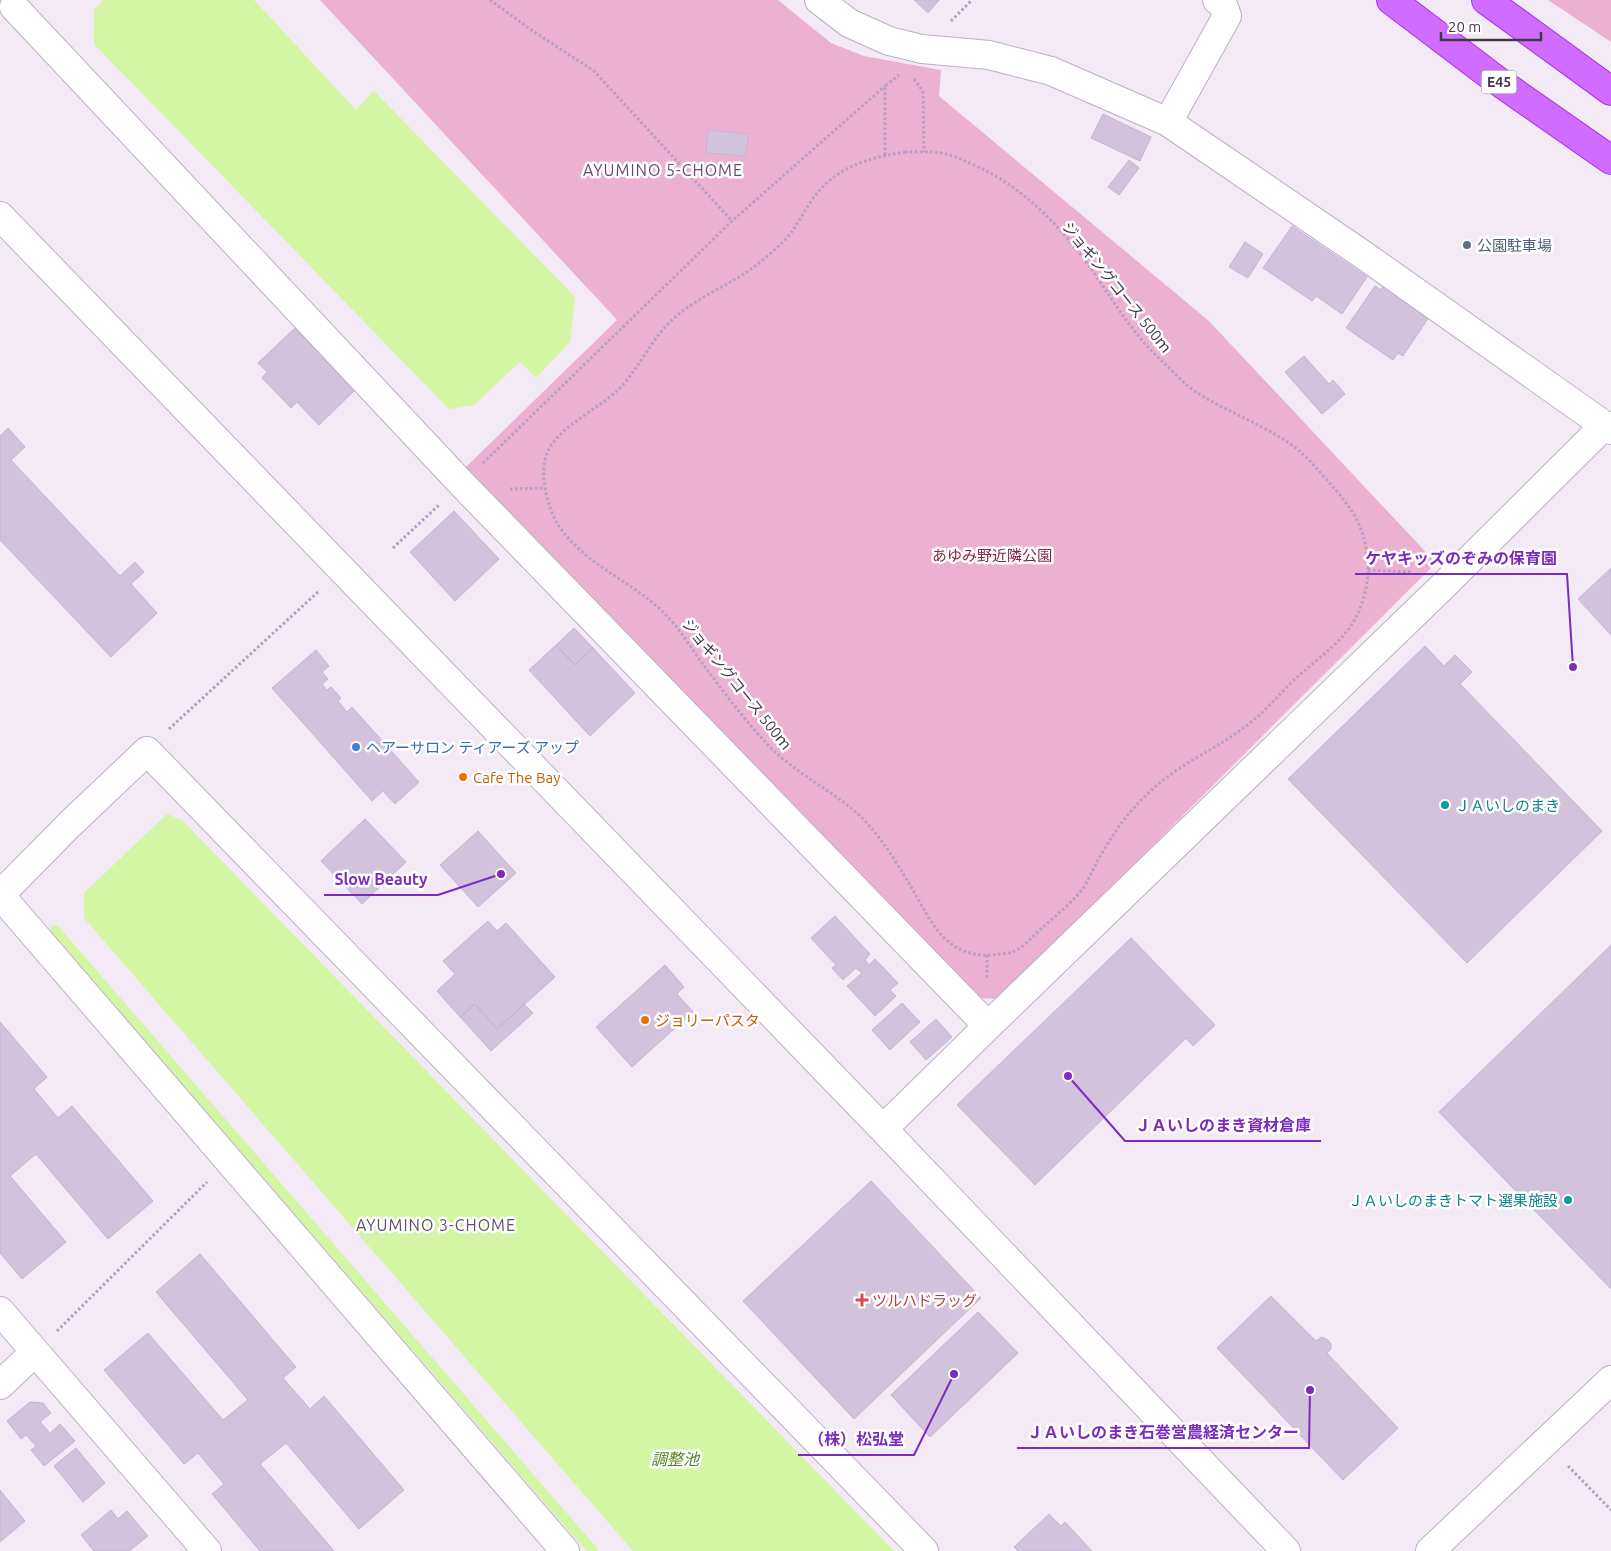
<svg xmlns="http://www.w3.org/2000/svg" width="1611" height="1551" viewBox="0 0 1611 1551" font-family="Ubuntu,'Noto Sans JP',sans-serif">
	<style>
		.green { fill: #ecb1d1 }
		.water { fill: #d3f5a4 }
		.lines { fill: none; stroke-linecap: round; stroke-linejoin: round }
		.stream { stroke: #d3f5a4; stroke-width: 10 }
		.building { fill: #d2c2db; stroke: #c7b2d4 }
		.minor-casing { stroke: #beafc5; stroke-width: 30 }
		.highway-casing { stroke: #a733e7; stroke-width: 30 }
		.path { stroke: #b79cc5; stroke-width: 3; stroke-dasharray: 2.5 2.5; stroke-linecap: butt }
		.minor { stroke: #fff; stroke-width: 28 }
		.highway { stroke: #d06cff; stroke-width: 28 }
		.service-dot { fill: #5c6f8a; stroke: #fff; stroke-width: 2 }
		.shop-dot { fill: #3f7fe0; stroke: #fff; stroke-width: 2 }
		.food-dot { fill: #e8710a; stroke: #fff; stroke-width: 2 }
		.culture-dot { fill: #0f9aa8; stroke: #fff; stroke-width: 2 }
		.health-dot { fill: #e0444e; stroke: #fff; stroke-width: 2 }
		.labels { text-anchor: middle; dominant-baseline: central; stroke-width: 5; stroke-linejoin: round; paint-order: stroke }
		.shield { fill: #fff; stroke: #7c7481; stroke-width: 1 }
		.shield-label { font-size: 14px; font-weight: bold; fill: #44384b }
		.service-label { font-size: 15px; fill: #4e5e75; stroke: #fff; text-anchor: start }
		.street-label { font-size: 15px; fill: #44384b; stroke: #fff }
		.park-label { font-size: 15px; fill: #812647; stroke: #fff }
		.shop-label { font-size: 15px; fill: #366cbe; stroke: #fff; text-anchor: start }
		.food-label { font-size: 15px; fill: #c56008; stroke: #fff; text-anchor: start }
		.culture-label { font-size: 15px; fill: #0d838f; stroke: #fff; text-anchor: start }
		.health-label { font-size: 15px; fill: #be3a42; stroke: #fff; text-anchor: start }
		.neighbourhood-label { font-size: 16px; letter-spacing: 1px; fill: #624e6e; stroke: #fff }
		.water-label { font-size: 16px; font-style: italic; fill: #578221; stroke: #fff }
		.leader { fill: none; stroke: #7b2cbf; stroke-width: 2 }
		.callout-dot { fill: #7b2cbf; stroke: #fff; stroke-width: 2 }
		.callout-label { font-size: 16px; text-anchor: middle; font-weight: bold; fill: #7b2cbf; stroke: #fff; stroke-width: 5; stroke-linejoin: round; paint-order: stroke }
	</style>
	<rect width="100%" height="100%" fill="#f3eaf6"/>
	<path class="green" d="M320 0H778L831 43 864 56 941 70 939 96 1209 321 1436 563 999 999 976 998 466 467 617 320Z
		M1548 0H1611V42Z"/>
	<path class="water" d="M103 0H254L356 110 374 91 575 297 570 342 536 378 520 362 474 405 449 409 94 44V10Z
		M167 814 182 820 894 1551H633L84 918V893Z"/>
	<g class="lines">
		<path class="stream" d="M55 930 593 1551"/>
	</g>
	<path class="building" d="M914 0H939L928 13Z
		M1103 114 1151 137 1140 161 1091 138Z
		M708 130 749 134 745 156 706 153Z
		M1129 160 1139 168 1119 195 1108 187Z
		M1292 226 1367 277 1342 314 1316 296 1312 301 1263 268Z
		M1245 242 1263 254 1248 278 1229 267Z
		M1385 283 1431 314 1403 356 1398 353 1393 360 1346 328 1375 286 1381 290Z
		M295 328 354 391 319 425 297 402 291 408 262 378 267 372 258 363Z
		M1304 356 1329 384 1333 380 1345 394 1322 414 1285 372Z
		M8 428 25 447 11 460 120 576 135 562 144 572 131 584 157 613 111 657 0 540V436Z
		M454 511 499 559 455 601 410 552Z
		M1611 568V635L1578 599Z
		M574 628 593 648 575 665 556 645Z
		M556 645 575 665 593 648 635 693 590 736 529 670Z
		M1425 646 1444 666 1455 655 1472 672 1460 684 1602 831 1467 963 1288 779Z
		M316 650 329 666 322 672 328 679 322 684 327 690 331 687 341 698 338 701 347 712 352 707 419 782 395 804 383 791 372 801 272 688Z
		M365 819 406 862 362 904 321 861Z
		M478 831 516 873 478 907 440 865Z
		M835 916 870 954 865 960 869 965 875 959 898 983 890 990 896 996 875 1016 847 986 862 973 856 968 843 980 832 968 836 965 811 938Z
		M488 921 497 931 506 923 555 977 497 1029 475 1004 460 1017 437 991 455 974 443 961Z
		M1131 938 1215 1025 1193 1046 1186 1038 1035 1185 957 1105Z
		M1611 945V1289L1439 1112Z
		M665 965 684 987 677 994 693 1012 632 1067 596 1027Z
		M902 1003 920 1022 890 1050 872 1030Z
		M475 1004 497 1029 524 1004 533 1013 491 1051 460 1017Z
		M936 1019 952 1037 926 1060 910 1042Z
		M0 1022 47 1077 34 1089 58 1118 72 1106 153 1201 108 1239 36 1154 10 1176 66 1242 22 1279 0 1253Z
		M871 1181 981 1298 854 1419 743 1301Z
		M200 1254 296 1367 283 1378 310 1409 324 1396 404 1490 359 1529 286 1443 260 1464 334 1551H260L212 1494 224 1484 198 1453 184 1464 104 1370 148 1333 223 1420 248 1400 156 1292Z
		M1271 1296 1316 1341 1322 1337 1328 1340 1331 1344V1349L1327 1353 1398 1428 1343 1480 1217 1348Z
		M978 1312 1018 1353 930 1437 891 1395Z
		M30 1402 43 1403 51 1413 40 1422 50 1433 60 1424 75 1441 44 1466 31 1450 36 1446 26 1435 21 1439 7 1421Z
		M76 1448 105 1483 83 1502 54 1466Z
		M0 1490 25 1521 0 1542Z
		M111 1510 118 1519 127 1511 148 1536 129 1551H94L81 1535Z
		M1049 1514 1061 1526 1065 1522 1092 1551H1018L1014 1547Z"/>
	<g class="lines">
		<g class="minor-casing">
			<path id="minor" d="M819 0 849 23 889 41 922 49 989 55 1051 71 1168 122 1362 254 1611 430
				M14 7 462 484 988 1026 883 1129
				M1168 122 1227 16 1223 5 1217 0
				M0 216 883 1129 1286 1551
				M0 895 70 824 147 751 924 1551
				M0 895 565 1551
				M988 1026 1442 587 1605 425
				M0 1311 207 1551
				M0 1385 35 1352
				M1430 1551 1611 1380"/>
		</g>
		<g class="highway-casing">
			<path id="highway" d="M1391 0 1495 79 1611 160
				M1486 0 1611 91"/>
		</g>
		<path class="path" d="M490 0 530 29 594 71 732 221
			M951 21 972 0
			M914 79 923 91 924 152
			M905 152C916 152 929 151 941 153 953 155 963 160 974 165 1022 186 1060 226 1090 267 1113 300 1133 335 1163 362 1174 373 1186 386 1199 394 1230 413 1264 425 1293 446 1307 456 1316 468 1327 480 1352 508 1365 525 1368 564 1369 586 1361 614 1347 631 1332 650 1311 664 1294 680 1279 694 1267 710 1251 722 1232 738 1212 748 1191 761 1164 777 1139 799 1120 825 1111 838 1102 852 1095 866 1091 873 1088 880 1084 887 1072 903 1055 916 1041 929 1033 936 1023 948 1013 952 1012 953 991 955 990 955 946 957 931 922 913 890 899 867 884 841 865 821 837 792 798 776 770 747 746 722 723 691 702 663 691 648 680 629 666 615 633 581 582 564 557 523 547 505 539 473 547 453 557 428 598 409 618 390 638 370 649 343 669 323 689 303 715 291 739 277 754 268 783 245 793 230 804 214 812 195 828 182 850 162 877 157 905 152Z
			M885 155V86L899 75
			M483 463 732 221 885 86
			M510 489 545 488
			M393 548 440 504
			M1368 570 1412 572
			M169 729 319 591
			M987 955V980
			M57 1331 207 1182
			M1568 1466 1611 1510"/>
		<use href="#minor" class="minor"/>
		<use href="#highway" class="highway"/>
	</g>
	<circle class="service-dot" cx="1467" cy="245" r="5"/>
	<circle class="shop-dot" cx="356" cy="747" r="5"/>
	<g class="food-dot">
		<circle cx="463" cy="777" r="5"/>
		<circle cx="645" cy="1020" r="5"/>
	</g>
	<g class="culture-dot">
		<circle cx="1445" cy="805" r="5"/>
		<circle cx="1568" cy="1200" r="5"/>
	</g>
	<path class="health-dot" d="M859.5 1292.5h5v5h5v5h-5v5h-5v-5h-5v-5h5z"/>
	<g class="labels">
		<rect class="shield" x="1481.5" y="70.5" width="35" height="23" rx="4"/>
		<g class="shield-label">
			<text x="1499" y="82">E45</text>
		</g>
		<g class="service-label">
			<text x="1477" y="245">公園駐車場</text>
		</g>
		<g class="street-label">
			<text transform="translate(1117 287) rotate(51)">ジョギングコース 500ｍ</text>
			<text transform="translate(737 684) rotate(51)">ジョギングコース 500ｍ</text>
		</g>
		<g class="park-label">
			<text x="992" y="555">あゆみ野近隣公園</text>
		</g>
		<g class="shop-label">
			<text x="366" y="747">ヘアーサロン ティアーズ アップ</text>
		</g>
		<g class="food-label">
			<text x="473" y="777">Cafe The Bay</text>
			<text x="655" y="1020">ジョリーパスタ</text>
		</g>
		<g class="culture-label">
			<text x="1455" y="805">ＪＡいしのまき</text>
			<text x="1558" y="1200" text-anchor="end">ＪＡいしのまきトマト選果施設</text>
		</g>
		<g class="health-label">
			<text x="872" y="1300">ツルハドラッグ</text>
		</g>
		<g class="neighbourhood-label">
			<text x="663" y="170">AYUMINO 5-CHOME</text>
			<text x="436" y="1225">AYUMINO 3-CHOME</text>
		</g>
		<g class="water-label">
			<text x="675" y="1459">調整池</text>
		</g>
	</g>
	<path class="leader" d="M1573 667L1567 574H1355M501 874L438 895H324M1068 1076L1125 1141H1321M1310 1390L1309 1448H1017M954 1374L914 1455H798"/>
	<g class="callout-dot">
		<circle cx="1573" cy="667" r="5"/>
		<circle cx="501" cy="874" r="5"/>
		<circle cx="1068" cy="1076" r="5"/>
		<circle cx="1310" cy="1390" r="5"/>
		<circle cx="954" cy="1374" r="5"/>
	</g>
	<g class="callout-label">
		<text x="1461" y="564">ケヤキッズのぞみの保育園</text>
		<text x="381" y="885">Slow Beauty</text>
		<text x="1223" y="1131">ＪＡいしのまき資材倉庫</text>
		<text x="1163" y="1438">ＪＡいしのまき石巻営農経済センター</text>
		<text x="856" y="1445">（株）松弘堂</text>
	</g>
	<path d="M1441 32v8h100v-8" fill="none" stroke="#44384b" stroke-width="2.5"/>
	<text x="1448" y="32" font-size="15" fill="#44384b" stroke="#ffffff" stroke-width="4" paint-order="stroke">20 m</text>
</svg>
